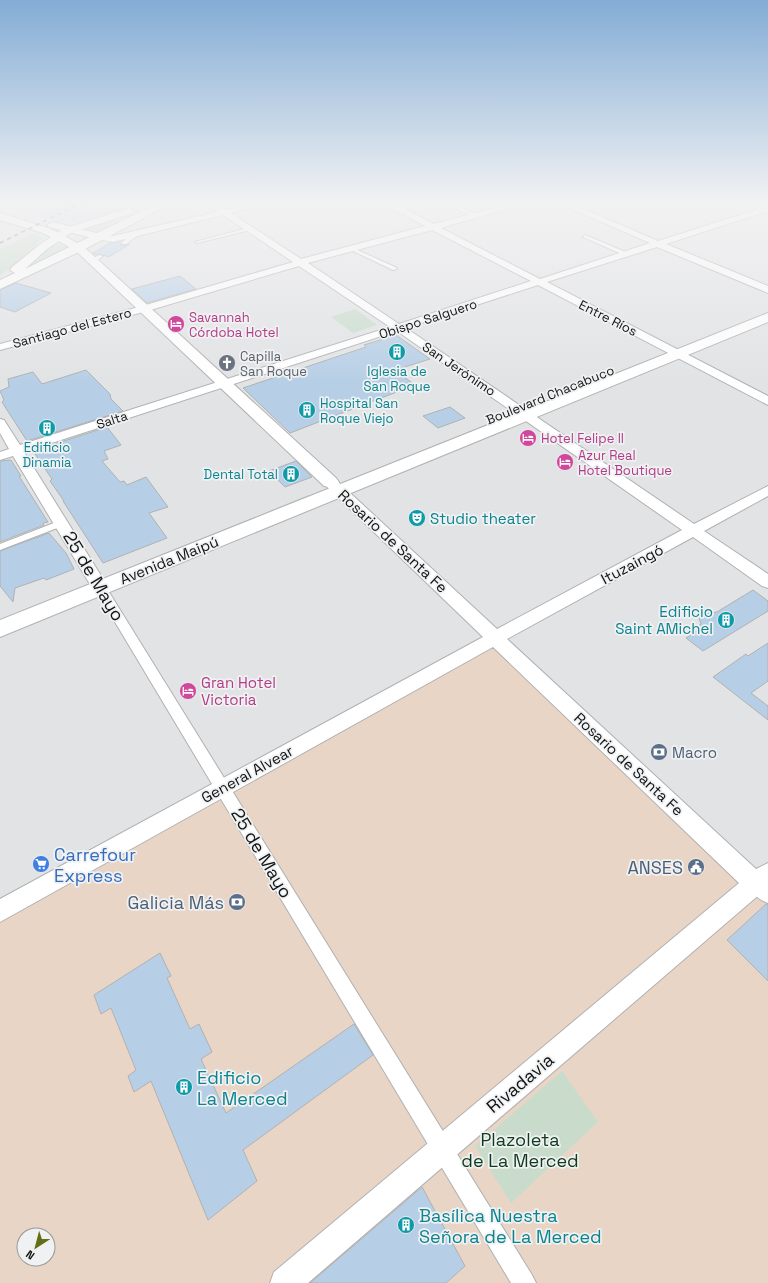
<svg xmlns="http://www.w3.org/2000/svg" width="768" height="1283" viewBox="0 0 768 1283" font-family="'Space Grotesk',sans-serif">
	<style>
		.commercial { fill: #e9d5c6; fill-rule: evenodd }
		.built { fill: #cfd6dd }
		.green { fill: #c9dccc }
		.building { fill: #b7cfe6; stroke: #b0b1b2 }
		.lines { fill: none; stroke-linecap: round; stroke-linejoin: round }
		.service-casing { stroke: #b0b1b2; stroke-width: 2 }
		.pedestrian-casing { stroke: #b0b1b2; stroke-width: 2 }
		.minor-casing { stroke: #b0b1b2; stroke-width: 2 }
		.tertiary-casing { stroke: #b0b1b2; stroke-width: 2 }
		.secondary-casing { stroke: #b0b1b2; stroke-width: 2 }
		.primary-casing { stroke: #b0b1b2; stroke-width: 2 }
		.service { fill: #fff; fill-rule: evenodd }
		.pedestrian { fill: #fff; fill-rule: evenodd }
		.minor { fill: #fff; fill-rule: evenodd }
		.tertiary { fill: #fff; fill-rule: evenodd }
		.secondary { fill: #fff; fill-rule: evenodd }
		.primary { fill: #fff; fill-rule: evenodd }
		.rail { stroke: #707171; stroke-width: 1.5; stroke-dasharray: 4 4; stroke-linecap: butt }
		.labels { text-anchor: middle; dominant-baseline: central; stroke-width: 3.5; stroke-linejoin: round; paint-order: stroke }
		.far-hotel-label { font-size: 13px; fill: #b23c85; stroke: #eff1f2; text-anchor: start }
		.far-street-label { font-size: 13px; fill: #121313; stroke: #eff1f2 }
		.far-worship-label { font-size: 13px; fill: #5b616d; stroke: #eff1f2; text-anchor: start }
		.far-culture-label { font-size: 13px; fill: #0d838f; stroke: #eff1f2 }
		.culture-label { font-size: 15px; fill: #0d838f; stroke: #eff1f2; text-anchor: start }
		.street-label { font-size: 15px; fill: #121313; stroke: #eff1f2 }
		.hotel-label { font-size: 15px; fill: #b23c85; stroke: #eff1f2; text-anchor: start }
		.service-label { font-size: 15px; fill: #4e5e75; stroke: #eff1f2; text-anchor: start }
		.near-street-label { font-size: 18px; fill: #121313; stroke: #eff1f2 }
		.near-shop-label { font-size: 18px; fill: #366cbe; stroke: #eff1f2; text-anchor: start }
		.near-service-label { font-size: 18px; fill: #4e5e75; stroke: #eff1f2; text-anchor: end }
		.near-culture-label { font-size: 18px; fill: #0d838f; stroke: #eff1f2; text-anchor: start }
		.near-park-label { font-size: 18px; fill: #0e3b1d; stroke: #eff1f2 }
	</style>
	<rect width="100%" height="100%" fill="#e2e3e5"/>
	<path class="commercial" d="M495 638 768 895V1283H0V911ZM24 1235H48V1259H24Z"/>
	<path class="built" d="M116 201 123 207 122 210 72 223H66L54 220 56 219 46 217 44 218 8 208 6 202Z"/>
	<path class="green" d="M110 220 121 222 96 234 80 229Z
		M37 232 42 239 12 267 0 275V249Z
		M56 244 71 248 20 272 51 246Z
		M355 309 377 325 353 333 331 317Z
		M308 495 310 497 128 572 126 570Z
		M562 1071 598 1122 511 1203 475 1146Z"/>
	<path class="building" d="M120 242 122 246 130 244 109 257 99 254 96 255 93 253 110 243Z
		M180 276 196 289 147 303 132 289Z
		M16 283 51 293 15 312 0 307V290Z
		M396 335 430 359 395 370 415 385 290 433 243 388 366 347 364 345Z
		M86 370 110 394 111 399 123 411 27 441 2 402 4 400 0 391 9 387 8 379 33 372 42 384Z
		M450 407 465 418 438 428 423 416Z
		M107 427 121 445 104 451 108 459 102 461 120 482 124 481 127 485 146 477 168 507 149 513 167 538 103 563 63 501H64L50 481 52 479 33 451Z
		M11 460 21 476H19L48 522 43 523 44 525 0 542V461Z
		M296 461 312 477 285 487 269 471Z
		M49 533 66 553 74 569 46 580 44 578 15 588 13 602 0 586V551Z
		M753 590 768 601V611L703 651 686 638 698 630 695 628 701 624 698 615 717 612Z
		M768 643V681L751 693 768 706V720L713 677 746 654 748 656Z
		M766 904H768V981L727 940Z
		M160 953 171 976 167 978 190 1029 199 1024 212 1052 201 1059 226 1113 354 1024 373 1055 243 1150 257 1181 208 1220 151 1081 134 1092 128 1076 136 1070 111 1008 101 1014 94 995Z
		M422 1187 465 1266 446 1283H310Z"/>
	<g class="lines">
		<g class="service-casing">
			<path id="service" d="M0 201H2V202L0 203Z
				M447 202 478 215V216L474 217 445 204Z
				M248 228 250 230 197 243 195 242Z
				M137 232 141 233 126 244H122V242Z
				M585 235 628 253V254L624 255 583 237Z
				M353 248 397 268V269L393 270 351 250V249Z
				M99 255 103 256 95 262H91V260Z
				M59 521H65L66 523 65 525 0 550V544Z"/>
		</g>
		<g class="pedestrian-casing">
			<path id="pedestrian" d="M100 583 104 584 532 1275 536 1283H511L94 587 96 584Z
				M756 876 762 878 768 884V903C759 900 751 893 748 884L750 878Z"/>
		</g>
		<g class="minor-casing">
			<path id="minor" d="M203 201H213L226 210 260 201H276L231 213 301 259 425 226 379 201H390L434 224 519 201H534L441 228 540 279 650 243 553 201H565L658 241 768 206V211L666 244 768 286V293L657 247 547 282 768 396V405L538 285 406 328 694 524 768 486V496L704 531 768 574V588L762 586 693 537 507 639 756 869 768 863V887L308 1283H270L274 1272 739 883 493 647 0 922V899L483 637 325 485 323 482 325 479 330 478 335 479 497 629 682 530 397 331 24 452 108 587 106 591 100 593 94 591 13 456 0 460V452L9 449 0 433V419L4 420 20 445 390 327 299 266 147 311 0 350V344L139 307 293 262 223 215 113 242 97 239 96 237 100 234 113 236 217 212ZM432 230 531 281 399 324 308 263Z"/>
		</g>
		<g class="tertiary-casing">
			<path id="tertiary" d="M0 213 51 229 83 246 336 478 339 482 336 486 330 487 324 486 75 250 43 233 0 220Z
				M53 222 104 235 106 237 104 239 100 240 49 227 47 225Z"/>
		</g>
		<g class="secondary-casing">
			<path id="secondary" d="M162 201H176L83 250 0 289V280L15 273 10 270 12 267 39 245 63 229 129 208 134 211 133 213 71 233 47 249 25 269Z"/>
		</g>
		<g class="primary-casing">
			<path id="primary" d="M739 201H756L768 206V212L740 203Z
				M768 313V322L0 637V620Z"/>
		</g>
		<use href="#service" class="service"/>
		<use href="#pedestrian" class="pedestrian"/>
		<use href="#minor" class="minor"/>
		<use href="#tertiary" class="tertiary"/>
		<use href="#secondary" class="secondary"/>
		<use href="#primary" class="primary"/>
		<path class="rail" d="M0 243 85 201"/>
	</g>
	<linearGradient id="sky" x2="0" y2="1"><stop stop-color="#83acd5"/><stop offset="0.53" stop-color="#f2f2f3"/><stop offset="1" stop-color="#f2f2f3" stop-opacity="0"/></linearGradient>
	<rect width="768" height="381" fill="url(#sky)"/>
	<defs>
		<g id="hotel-disc" transform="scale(0.9)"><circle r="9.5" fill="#d1479c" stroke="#eff1f2"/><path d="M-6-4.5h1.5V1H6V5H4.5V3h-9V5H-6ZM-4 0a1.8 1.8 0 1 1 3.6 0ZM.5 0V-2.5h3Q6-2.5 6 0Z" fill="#fff"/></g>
		<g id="building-disc" transform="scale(0.9)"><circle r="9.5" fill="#0f9aa8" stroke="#eff1f2"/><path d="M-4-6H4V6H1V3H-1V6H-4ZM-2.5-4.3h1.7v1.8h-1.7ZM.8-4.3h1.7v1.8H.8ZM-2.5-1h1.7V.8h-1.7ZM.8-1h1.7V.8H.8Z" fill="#fff"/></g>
		<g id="church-disc" transform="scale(0.9)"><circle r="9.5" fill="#6b7280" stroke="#eff1f2"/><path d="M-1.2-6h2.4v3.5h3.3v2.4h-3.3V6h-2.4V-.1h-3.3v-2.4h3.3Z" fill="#fff"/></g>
		<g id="theatre-disc" transform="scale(0.9)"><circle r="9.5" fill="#0f9aa8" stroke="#eff1f2"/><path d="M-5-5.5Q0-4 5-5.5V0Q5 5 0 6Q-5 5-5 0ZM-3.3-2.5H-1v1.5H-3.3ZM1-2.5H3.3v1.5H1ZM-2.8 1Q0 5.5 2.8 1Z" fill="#fff"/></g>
		<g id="bank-disc" transform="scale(0.9)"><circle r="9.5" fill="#5c6f8a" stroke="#eff1f2"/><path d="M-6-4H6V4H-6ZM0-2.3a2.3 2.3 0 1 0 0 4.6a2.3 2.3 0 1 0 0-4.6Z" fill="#fff"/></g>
		<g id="supermarket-disc" transform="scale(0.9)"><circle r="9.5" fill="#3f7fe0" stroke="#eff1f2"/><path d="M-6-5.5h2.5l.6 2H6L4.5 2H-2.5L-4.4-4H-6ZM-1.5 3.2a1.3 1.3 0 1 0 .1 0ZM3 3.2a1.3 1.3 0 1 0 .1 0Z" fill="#fff"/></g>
		<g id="civic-disc" transform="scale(0.9)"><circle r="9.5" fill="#5c6f8a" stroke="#eff1f2"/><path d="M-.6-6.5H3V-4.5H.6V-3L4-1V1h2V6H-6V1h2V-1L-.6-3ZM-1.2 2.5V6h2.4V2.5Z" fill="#fff"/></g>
	</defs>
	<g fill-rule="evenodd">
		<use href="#hotel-disc" x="176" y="324"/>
		<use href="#building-disc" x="397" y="352"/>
		<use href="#church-disc" x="227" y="363"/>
		<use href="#building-disc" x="307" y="410"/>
		<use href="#building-disc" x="47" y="428"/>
		<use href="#hotel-disc" x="528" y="438"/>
		<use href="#hotel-disc" x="565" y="462"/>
		<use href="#building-disc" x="291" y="474"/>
		<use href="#theatre-disc" x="417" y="518"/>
		<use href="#building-disc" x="726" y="620"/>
		<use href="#hotel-disc" x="188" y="691"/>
		<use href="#bank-disc" x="659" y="752"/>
		<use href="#supermarket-disc" x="41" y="864"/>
		<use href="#civic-disc" x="696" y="867"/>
		<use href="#bank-disc" x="237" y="902"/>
		<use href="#building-disc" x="184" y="1087"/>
		<use href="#building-disc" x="406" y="1225"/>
	</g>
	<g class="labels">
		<g class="far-hotel-label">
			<text x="189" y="317">Savannah<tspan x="189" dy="15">Córdoba Hotel</tspan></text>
			<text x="541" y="438">Hotel Felipe II</text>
			<text x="578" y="455">Azur Real<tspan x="578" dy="15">Hotel Boutique</tspan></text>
		</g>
		<g class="far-street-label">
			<text transform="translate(608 318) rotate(27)">Entre Ríos</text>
			<text transform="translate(428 319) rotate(-18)">Obispo Salguero</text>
			<text transform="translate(72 328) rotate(-15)">Santiago del Estero</text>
			<text transform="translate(459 369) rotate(34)">San Jerónimo</text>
			<text transform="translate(550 395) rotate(-22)">Boulevard Chacabuco</text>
			<text transform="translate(112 420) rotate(-18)">Salta</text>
		</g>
		<g class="far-worship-label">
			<text x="240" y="356">Capilla<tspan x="240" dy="15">San Roque</tspan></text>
		</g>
		<g class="far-culture-label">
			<text x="397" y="371">Iglesia de<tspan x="397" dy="15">San Roque</tspan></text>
			<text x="320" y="403" text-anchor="start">Hospital San<tspan x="320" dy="15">Roque Viejo</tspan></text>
			<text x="47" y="447">Edificio<tspan x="47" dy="15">Dinamia</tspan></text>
			<text x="278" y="474" text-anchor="end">Dental Total</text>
		</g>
		<g class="culture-label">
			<text x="430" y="518">Studio theater</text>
			<text x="713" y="611" text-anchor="end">Edificio<tspan x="713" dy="17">Saint AMichel</tspan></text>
		</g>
		<g class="street-label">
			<text transform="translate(393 541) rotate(43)">Rosario de Santa Fe</text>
			<text transform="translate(169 560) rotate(-22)">Avenida Maipú</text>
			<text transform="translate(632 564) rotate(-28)">Ituzaingó</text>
			<text transform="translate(629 764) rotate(43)">Rosario de Santa Fe</text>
			<text transform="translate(247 774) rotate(-29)">General Alvear</text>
		</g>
		<g class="hotel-label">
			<text x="201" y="682">Gran Hotel<tspan x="201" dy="17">Victoria</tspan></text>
		</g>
		<g class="service-label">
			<text x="672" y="752">Macro</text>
		</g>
		<g class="near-street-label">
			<text transform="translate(94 576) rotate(59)">25 de Mayo</text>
			<text transform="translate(262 853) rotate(59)">25 de Mayo</text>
			<text transform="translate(520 1083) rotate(-40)">Rivadavia</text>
		</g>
		<g class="near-shop-label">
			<text x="54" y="854">Carrefour<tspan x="54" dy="21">Express</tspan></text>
		</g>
		<g class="near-service-label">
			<text x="683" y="867">ANSES</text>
			<text x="224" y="902">Galicia Más</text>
		</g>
		<g class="near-culture-label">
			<text x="197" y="1077">Edificio<tspan x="197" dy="21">La Merced</tspan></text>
			<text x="419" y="1215">Basílica Nuestra<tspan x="419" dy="21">Señora de La Merced</tspan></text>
		</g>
		<g class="near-park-label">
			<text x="520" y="1139">Plazoleta<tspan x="520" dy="21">de La Merced</tspan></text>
		</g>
	</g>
	<g transform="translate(36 1247) rotate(216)"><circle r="19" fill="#eff1f2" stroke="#979899"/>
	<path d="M0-3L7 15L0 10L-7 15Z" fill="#646e15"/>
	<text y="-6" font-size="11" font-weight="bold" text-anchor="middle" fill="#121313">N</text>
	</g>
</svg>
